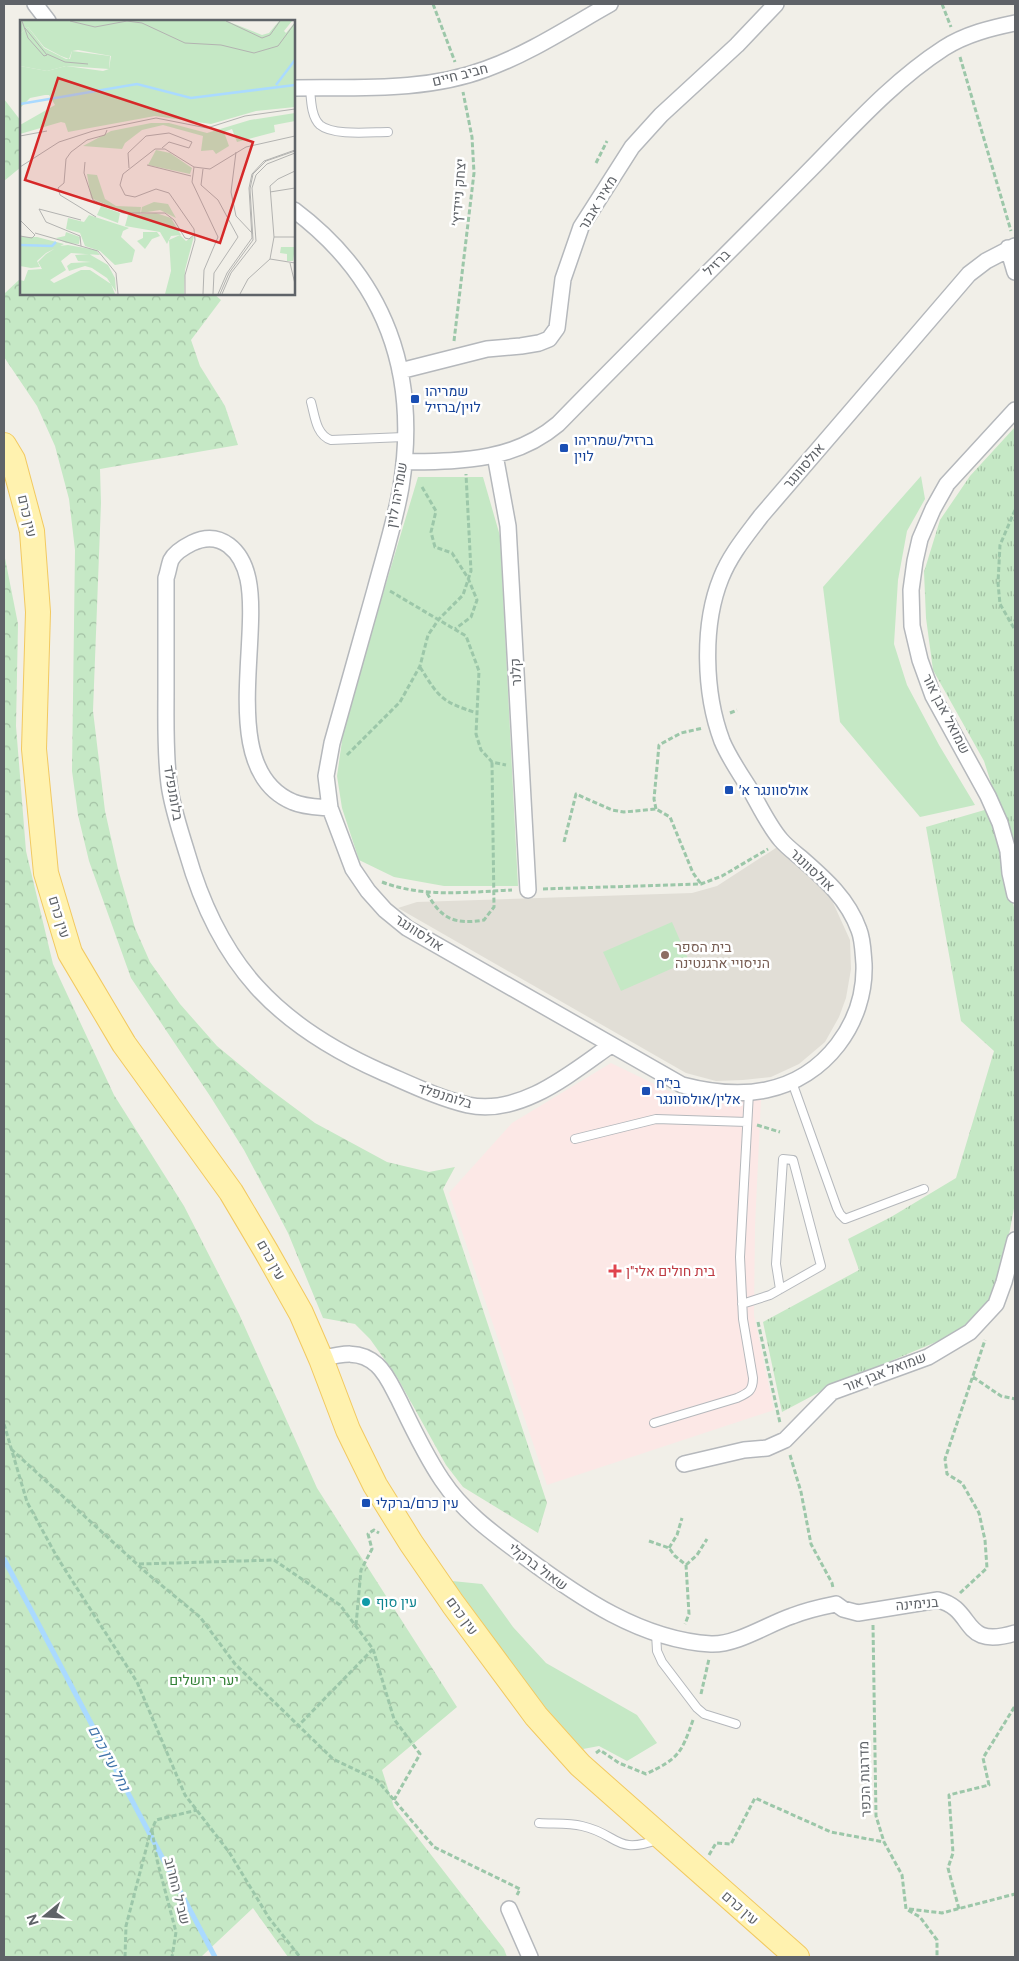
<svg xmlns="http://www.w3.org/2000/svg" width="1019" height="1961" viewBox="0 0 1019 1961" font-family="Figtree,Heebo,sans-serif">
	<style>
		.education { fill: #e1ded6 }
		.medical { fill: #fce8e6 }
		.grass { fill: url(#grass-tufts) }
		.forest { fill: url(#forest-crowns) }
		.park { fill: #c5e8c5 }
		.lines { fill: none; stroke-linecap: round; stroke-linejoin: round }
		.stream { stroke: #aadaff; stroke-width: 5 }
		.service-casing { stroke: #b5b8bc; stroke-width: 10 }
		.minor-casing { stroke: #b5b8bc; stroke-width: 18 }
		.primary-casing { stroke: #f2c960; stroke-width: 26 }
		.path { stroke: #9cc7a9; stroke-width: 3; stroke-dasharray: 5 2.5; stroke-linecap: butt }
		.service { stroke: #fff; stroke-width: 8 }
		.minor { stroke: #fff; stroke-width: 15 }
		.primary { stroke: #fff2af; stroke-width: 24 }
		.transit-dot { fill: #1a4fb4; stroke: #fff; stroke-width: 2 }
		.education-dot { fill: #8d6e63; stroke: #fff; stroke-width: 2 }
		.health-dot { fill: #e0444e; stroke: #fff; stroke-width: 2 }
		.culture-dot { fill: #0f9aa8; stroke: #fff; stroke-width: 2 }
		.labels { text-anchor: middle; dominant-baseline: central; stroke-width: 5; stroke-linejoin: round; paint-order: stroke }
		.street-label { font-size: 14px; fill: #5f6368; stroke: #fff }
		.transit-label { font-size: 14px; fill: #164399; stroke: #fff; text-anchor: start }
		.education-label { font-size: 14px; fill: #785e54; stroke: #fff; text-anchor: start }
		.health-label { font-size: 14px; fill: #be3a42; stroke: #fff; text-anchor: start }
		.culture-label { font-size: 14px; fill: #0d838f; stroke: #fff; text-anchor: start }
		.park-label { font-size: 14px; fill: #348238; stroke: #fff }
		.water-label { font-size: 15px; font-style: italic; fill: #4174aa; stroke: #fff }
		.inset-river { fill: none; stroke: #aadaff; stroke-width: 2.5 }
		.inset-road { fill: none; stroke: #b3b3b1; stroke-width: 1 }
		.view { fill: #d62828; fill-opacity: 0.15; stroke: #d62828; stroke-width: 2.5 }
		.inset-edge { fill: none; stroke: #5f6368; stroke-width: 2.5 }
	</style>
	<defs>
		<pattern id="grass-tufts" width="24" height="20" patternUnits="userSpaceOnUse" patternTransform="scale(1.25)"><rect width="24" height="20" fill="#c5e8c5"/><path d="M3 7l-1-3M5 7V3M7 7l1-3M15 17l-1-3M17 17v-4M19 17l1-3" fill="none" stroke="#a3c0a4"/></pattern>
		<pattern id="forest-crowns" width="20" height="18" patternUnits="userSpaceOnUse" patternTransform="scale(1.25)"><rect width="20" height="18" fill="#c5e8c5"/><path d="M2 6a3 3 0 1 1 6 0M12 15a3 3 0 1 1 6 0" fill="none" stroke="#a3c0a4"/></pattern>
	</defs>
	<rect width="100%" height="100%" fill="#f1efe8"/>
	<path class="education" d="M785 842 825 885 850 940 851 969 846 998 839 1017 825 1042 799 1064 771 1077 743 1080 716 1081 686 1073 398 908 417 902 692 893 717 886Z"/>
	<path class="medical" d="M611 1063 681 1097 718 1104 761 1099 755 1226 754 1315 774 1410 547 1485 449 1193 512 1123Z"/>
	<path class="grass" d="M1015 427V858L984 761 933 670 926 618 924 572 940 520 970 476Z
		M988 809 995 823 1015 912V1203L1004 1261 997 1285 988 1303 955 1334 829 1387 782 1412 763 1322 859 1270 848 1239 891 1217 956 1178 994 1051 961 1021 926 827Z"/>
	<path class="forest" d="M4 99 21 121V167L4 181Z
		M21 278V294H214L221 300 191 340 200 366 225 406 238 445 100 469 101 503 93 711 105 811 118 869 135 928 150 962 180 1004 217 1046 264 1085 315 1123 387 1162 429 1172 455 1167 443 1189 547 1503 538 1533 463 1487 446 1465 397 1377 370 1339 355 1324 323 1318 288 1233 244 1150 210 1096 131 978 89 861 78 815 72 771 75 550 69 499 55 446 37 406 4 357V294Z
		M4 553 18 624 16 726 26 851 53 964 114 1095 184 1206 239 1314 317 1488 457 1707 382 1770 394 1807 504 1949 507 1957H288L253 1908 201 1957H4Z"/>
	<path class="park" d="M921 476 925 499 907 531 898 580 894 644 907 685 939 745 975 805 920 817 840 722 823 587Z
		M418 477H483L500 536 518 886H444L394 877 359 860 342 808 337 776 345 720Z
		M672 922 689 961 621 991 603 952Z
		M452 1581 482 1584 513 1627 546 1663 637 1715 657 1743 627 1761 599 1746 583 1749 538 1699Z"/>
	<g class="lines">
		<path class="stream" d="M4 1559 215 1957"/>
		<g class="service-casing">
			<path id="service" d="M310 88C311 99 311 117 320 125 333 136 371 132 388 132
				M311 402C315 416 316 435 331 440L404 437
				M792 1082 837 1208 840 1214 845 1219 924 1189
				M575 1139 656 1119 747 1122
				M742 1304 770 1295 821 1266 793 1160 783 1159 776 1264 780 1289
				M654 1423 737 1398C748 1393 753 1391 753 1378L743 1319 740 1257 749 1092
				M656 1633 657 1651 662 1662 697 1708 704 1714 736 1724
				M539 1823C553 1824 569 1823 582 1826 619 1834 615 1856 659 1839"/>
		</g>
		<g class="minor-casing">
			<path id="minor" d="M35 4 48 21
				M294 88C357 87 425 92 486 69 530 53 569 27 610 4
				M294 210C386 279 419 374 401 487 395 522 384 556 375 590 361 641 346 692 332 743L326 776 330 808 353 869 368 891 385 910 407 928 682 1085C709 1092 738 1096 766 1090 825 1078 866 1023 864 964 863 953 863 940 859 930 848 899 825 879 801 858 795 853 787 847 781 840 769 826 760 807 751 791 741 775 729 758 722 741 704 693 702 625 721 578 730 555 746 536 761 516L969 274 986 261 1015 246
				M1008 248 1015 272
				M400 371 487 349 521 346 539 343 549 339 557 328 563 279 581 227 632 147 661 115 737 45 776 4
				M1015 410 947 484 933 509 920 539 915 561 911 590 912 626 920 660 933 696 988 796 1000 823 1008 851 1010 873 1015 895
				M495 455 508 526 528 890
				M404 462C460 461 513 462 558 424 639 341 721 260 803 177 848 132 890 83 944 48 966 34 991 28 1015 23
				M330 808C319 807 304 807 293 802 218 771 261 641 248 579 242 551 221 529 192 543 184 547 175 552 171 560 169 565 168 573 166 578 166 616 166 654 166 692 166 722 165 753 169 784 172 807 180 830 187 853 219 965 276 1025 382 1072 410 1084 438 1098 468 1105 521 1116 571 1073 611 1045
				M321 1359C341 1354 360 1349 377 1365 387 1374 393 1389 399 1400 412 1427 425 1455 442 1480 464 1513 494 1534 525 1557 579 1597 641 1640 711 1644 737 1645 768 1624 792 1616 807 1610 821 1607 836 1604L843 1609 858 1613 938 1600C976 1609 960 1650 1015 1633
				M684 1464 744 1450 767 1448 785 1440 832 1392 928 1357 970 1332 996 1304 1004 1282 1015 1240
				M509 1909 530 1957"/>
		</g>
		<g class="primary-casing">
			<path id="primary" d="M4 445 13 460 32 531 38 612 34 749 46 873 70 953 124 1044 231 1192 266 1251 301 1313 321 1359 348 1430 375 1485 411 1543 453 1604 536 1716 580 1765 797 1957"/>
		</g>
		<path class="path" d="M433 4 455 62
			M942 4 951 27
			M960 57 1011 231
			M596 163 607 141
			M454 341 474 173 472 137 463 92
			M422 487 436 511 431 532 435 547 452 553 468 578 477 600 471 617 455 629
			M1015 510 1000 545 998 583 1000 604 1015 630
			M390 591 466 636 479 671 476 734 481 750 492 762 506 765
			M420 667C439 698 442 702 477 713
			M730 713 737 710
			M347 755 400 702 420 666 428 635 439 619 463 595 471 571 466 474
			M656 809 654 799 659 745 681 733 703 728
			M564 842 576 794 612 810 624 812 656 809 670 817 693 873 701 884
			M382 882C424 898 468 892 512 890
			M543 889 701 884 722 876 768 849
			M427 893C441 919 455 925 484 920L494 907 492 762
			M757 1125 780 1132
			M758 1322 780 1423
			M973 1377 1001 1396 1015 1399
			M4 1424 27 1502 57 1557 137 1682 185 1795 229 1852 269 1918 300 1957
			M11 1449 149 1575 200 1617 235 1664 333 1759 377 1780 434 1847 520 1889 517 1895
			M790 1455 801 1492 811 1544 832 1583 833 1588
			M649 1541 669 1548 675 1556 686 1565 689 1614 685 1624
			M669 1548 677 1535 682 1518
			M139 1564 274 1560 340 1605 373 1649 299 1725
			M686 1565 697 1555 707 1539
			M960 1593 987 1568 985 1540 979 1513 962 1483 947 1474 945 1459 985 1340
			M356 1625 361 1570 372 1549 368 1534 374 1530 379 1533
			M873 1625 876 1816 884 1842 902 1875 906 1909 920 1917 937 1940V1957
			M373 1649 394 1719 420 1754 394 1800
			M701 1694 709 1659
			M596 1753 600 1750 619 1763 646 1774C679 1758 681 1754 693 1720
			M152 1830 157 1860 176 1932 172 1957
			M709 1855 716 1843 731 1844 755 1798 831 1832 884 1842
			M909 1909 942 1913 1015 1894
			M959 1909 948 1868 953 1853 949 1795 989 1785 983 1758 1015 1706
			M125 1957 126 1926 150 1834 156 1820 197 1810"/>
		<use href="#service" class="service"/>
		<use href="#minor" class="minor"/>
		<use href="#primary" class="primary"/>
	</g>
	<g class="transit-dot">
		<rect x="410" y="394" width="10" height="10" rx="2.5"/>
		<rect x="559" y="443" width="10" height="10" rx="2.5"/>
		<rect x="724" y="785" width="10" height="10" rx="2.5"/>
		<rect x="641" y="1086" width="10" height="10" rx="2.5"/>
		<rect x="361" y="1498" width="10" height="10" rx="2.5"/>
	</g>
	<circle class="education-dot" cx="665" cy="955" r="5"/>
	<path class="health-dot" d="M612.5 1263.5h5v5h5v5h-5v5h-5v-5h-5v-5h5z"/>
	<circle class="culture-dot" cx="366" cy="1602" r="5"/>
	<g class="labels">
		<g class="street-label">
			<text transform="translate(460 75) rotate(-14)">חביב חיים</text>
			<text transform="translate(459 192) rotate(-86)">יצחק ניידיץ׳</text>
			<text transform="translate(598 203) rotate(-59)">מאיר אבנר</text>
			<text transform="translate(717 263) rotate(-45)">ברזיל</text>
			<text transform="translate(804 466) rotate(-49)">אולסוונגר</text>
			<text transform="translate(397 495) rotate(-80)">שמריהו לוין</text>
			<text transform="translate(27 516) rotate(77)">עין כרם</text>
			<text transform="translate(516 672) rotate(-93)">קלנר</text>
			<text transform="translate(946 714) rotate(63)">שמואל אבן אור</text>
			<text transform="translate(173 793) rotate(80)">בלומנפלד</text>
			<text transform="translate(812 870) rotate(43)">אולסוונגר</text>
			<text transform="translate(59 917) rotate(73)">עין כרם</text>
			<text transform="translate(419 933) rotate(33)">אולסוונגר</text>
			<text transform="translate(445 1096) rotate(17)">בלומנפלד</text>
			<text transform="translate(271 1260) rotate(61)">עין כרם</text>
			<text transform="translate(885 1372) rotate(-21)">שמואל אבן אור</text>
			<text transform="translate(538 1567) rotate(36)">שאול ברקלי</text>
			<text transform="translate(917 1604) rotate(-5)">בנימינה</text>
			<text transform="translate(462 1616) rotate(54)">עין כרם</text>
			<text transform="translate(865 1779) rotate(-92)">מדרגות הכפר</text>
			<text transform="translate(177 1891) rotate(76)">שביל החרוב</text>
			<text transform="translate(740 1908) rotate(41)">עין כרם</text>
		</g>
		<g class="transit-label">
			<text x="425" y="391">שמריהו<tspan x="425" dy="16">לוין/ברזיל</tspan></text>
			<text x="574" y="440">ברזיל/שמריהו<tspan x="574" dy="16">לוין</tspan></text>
			<text x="739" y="790">אולסוונגר א׳</text>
			<text x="656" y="1083">בי״ח<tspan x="656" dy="16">אלין/אולסוונגר</tspan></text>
			<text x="376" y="1503">עין כרם/ברקלי</text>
		</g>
		<g class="education-label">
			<text x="675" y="947">בית הספר<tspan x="675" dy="16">הניסויי ארגנטינה</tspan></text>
		</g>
		<g class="health-label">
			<text x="626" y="1271">בית חולים אלי"ן</text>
		</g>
		<g class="culture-label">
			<text x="376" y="1602">עין סוף</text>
		</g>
		<g class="park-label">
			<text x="204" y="1680">יער ירושלים</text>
		</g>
		<g class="water-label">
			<text transform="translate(109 1758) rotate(62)">נחל עין כרם</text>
		</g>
	</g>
	<g transform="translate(20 20)">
		<rect width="275" height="275" fill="#f1efe8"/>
		<path d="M67 154 77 155 85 179 96 186 121 187 120 194 105 193 71 178ZM81 186 100 193 98 203 77 195ZM136 193 151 198 161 215 151 216 147 224 140 212 105 206 108 195ZM69 195 109 208 103 211 101 217 115 230 112 242 95 245 80 231 65 226 60 213 46 209 48 198 64 202Z" fill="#c5e8c5"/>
		<path d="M0 1H207L242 15 249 13 259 1H272L264 11 266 13 275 2V87L236 91 191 104 135 96 48 112 45 103 41 102 0 114V105L35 85 29 75H25L10 78 0 88V46L27 51 46 46 83 51 89 49 91 36 58 30 52 31 49 39 41 36 24 27 8 7 0 14ZM275 93V101L254 105 255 112 217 122 212 109 204 112 209 126 196 134 193 130 181 131 183 116 143 105 122 110 105 123 102 129 63 126 91 111 131 103H149L187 113 230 100ZM160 215 166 221 174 216 165 250 164 274H145L151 251 149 220ZM0 217H17L44 224 26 233 17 241 20 247 11 248 0 246ZM48 225 76 230 80 235 51 233 41 241 46 250 30 260 34 263 61 250H70L91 264 95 274H0V260L4 261 8 250 22 249 18 242 26 234 39 226ZM69 234 88 245 95 258 96 272 87 258 72 248 65 246 49 251 47 246 51 243 71 242 58 241 55 235Z" fill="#c5e8c5"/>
		<path d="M8 7 24 28 46 39H50L52 31 90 36 89 49 46 46 27 51 0 46V14ZM136 130 150 133 172 148 170 154 128 145ZM134 182 148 184 156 198 140 190 121 193 122 187ZM46 212 60 217 59 224 46 223 36 218 45 216ZM123 212H137L140 216 132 219 125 229 117 221 123 218ZM261 227H275L273 241H267V234L260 233Z" fill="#c5e8c5"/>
		<path class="inset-river" d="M256 65 275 40M0 84 117 64 171 78 275 65M0 225 32 226 36 222"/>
		<path class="inset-road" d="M2 1 7 15 8 18 24 36 27 35 5 8M50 1 75 7 107 1 122 3 165 23 201 25 234 33 258 26 275 3M206 1 242 18 250 15 260 1M27 34 45 42 68 44M0 116 27 111M216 132 211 172 216 196 233 214M65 142 64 153 73 180 103 193H145L154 200 165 218 169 219 175 214M127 145 171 156M0 147 39 122 73 111 136 98 187 108 225 96 275 89M174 147 172 162 198 217 184 250 183 274M109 148 108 133 126 116 149 113 172 122 169 128 149 122 142 128M183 149 181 165 198 180 218 217 194 253 193 274M250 172 275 168M76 197 40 175 38 168 44 163 46 139 51 132 67 120 85 115 87 110M0 200 15 215 12 218 0 216M15 213 78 231 96 253 98 274M254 217H275M61 226 60 216 26 202 19 189 61 200M250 239 254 217 250 166 258 159 275 151M250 239 275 243M270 243 275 264M165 274V255L175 220 174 209 149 173 136 169 115 177 105 175 100 165 103 154 135 129H145L174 147 190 149 226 127 275 116M198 274 207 253 232 218 229 168 232 154 244 141 275 130M200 274 209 253 233 220 230 169 233 154 246 141 275 131M202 274 211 253 236 221 232 168 236 155 247 144 275 133M220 274 228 259 250 239"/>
		<path class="view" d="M38 58 233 122 200 223 5 160Z"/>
		<rect width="275" height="275" class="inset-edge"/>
	</g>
	<rect width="1019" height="1961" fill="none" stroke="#5f6368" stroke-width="10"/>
	<g transform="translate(45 1916) rotate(252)" stroke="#ffffff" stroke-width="4" paint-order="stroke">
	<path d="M0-4L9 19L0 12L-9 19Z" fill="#5f6368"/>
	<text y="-8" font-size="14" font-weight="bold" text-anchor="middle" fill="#5f6368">N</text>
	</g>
</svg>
